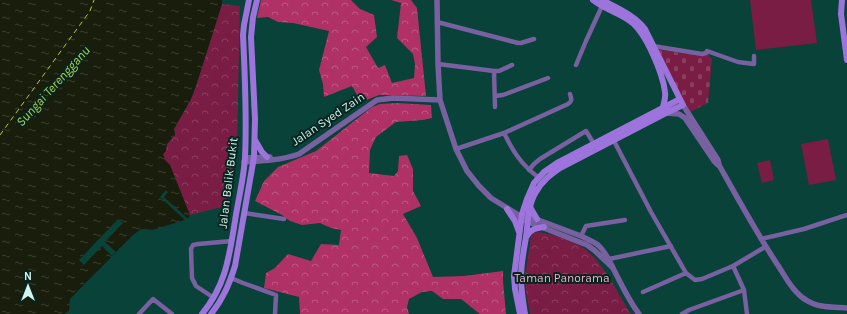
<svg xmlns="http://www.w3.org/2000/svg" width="847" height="314" viewBox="0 0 847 314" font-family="Karla,sans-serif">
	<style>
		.grass { fill: #7a1d44 }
		.forest { fill: url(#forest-crowns) }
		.cemetery { fill: url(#cemetery-stones) }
		.park { fill: url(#park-crowns) }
		.water { fill: url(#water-ripples) }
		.pier { fill: #084239 }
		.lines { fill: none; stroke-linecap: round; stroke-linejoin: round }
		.ferry { stroke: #b2cd4a; stroke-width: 1; stroke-dasharray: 5 4; stroke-linecap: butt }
		.minor { stroke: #7860a1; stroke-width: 4.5 }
		.tertiary { stroke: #7860a1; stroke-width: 5.5 }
		.secondary { stroke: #9c74dc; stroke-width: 6 }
		.labels { text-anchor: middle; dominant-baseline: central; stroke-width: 4; stroke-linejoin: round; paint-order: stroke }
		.street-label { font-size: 12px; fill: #d4f5ed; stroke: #072520 }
		.park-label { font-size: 12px; fill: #f3b2c5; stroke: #072520 }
		.water-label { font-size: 13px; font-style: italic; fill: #b2cd4a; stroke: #072520 }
	</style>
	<defs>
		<pattern id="forest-crowns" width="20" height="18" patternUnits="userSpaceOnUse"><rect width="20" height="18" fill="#af3165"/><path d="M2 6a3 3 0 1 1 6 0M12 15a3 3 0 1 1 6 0" fill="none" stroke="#bc5a83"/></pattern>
		<pattern id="cemetery-stones" width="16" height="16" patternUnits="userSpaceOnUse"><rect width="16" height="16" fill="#7a1d44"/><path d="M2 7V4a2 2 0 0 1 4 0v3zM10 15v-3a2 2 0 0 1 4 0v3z" fill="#8c3e5f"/></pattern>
		<pattern id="park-crowns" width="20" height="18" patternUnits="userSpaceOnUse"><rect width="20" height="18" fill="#7a1d44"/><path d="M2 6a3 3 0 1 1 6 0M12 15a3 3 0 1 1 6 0" fill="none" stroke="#8c3e5f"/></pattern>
		<pattern id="water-ripples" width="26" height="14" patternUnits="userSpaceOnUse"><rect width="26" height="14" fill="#191d0b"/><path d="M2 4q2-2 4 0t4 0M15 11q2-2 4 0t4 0" fill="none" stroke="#3a3e2f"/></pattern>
	</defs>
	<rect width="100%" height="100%" fill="#084239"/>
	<path class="grass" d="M750 0H811L817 43 756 50Z
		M828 139 836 180 809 185 801 144Z
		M770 160 774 180 762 183 757 163Z"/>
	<path class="forest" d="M261 0H351L360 9 374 15 377 37 366 47 378 68 385 65 392 83 414 78 415 64 413 54 397 38 401 3 391 0H411L417 8 426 96 379 95 361 102 352 86 324 97 323 84 319 70 329 31 293 23 278 22 268 17 257 18Z
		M397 103 431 105 432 118 423 120 396 122 376 137 370 150 369 173 394 176 398 171 399 156 407 155 413 169V191L421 206 403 214 417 238 433 277 464 276 503 271V281L506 314H480L461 299H443L432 291 422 292 409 299 407 307 409 314H300L299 297 264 288 266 273 275 268 288 254 311 261 321 244 339 245 341 230 331 228 320 223 302 225 290 221 282 215 255 201 264 181 278 167 316 151 372 107 380 104Z"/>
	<path class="cemetery" d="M661 50 701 56 708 54 712 59 708 103 690 112 657 51Z"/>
	<path class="park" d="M222 4 240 6 237 147 225 206 190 215 170 165 165 160 163 155 167 144 175 135 174 129 191 99 196 86Z
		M539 232C555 235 571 240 585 249 602 261 619 295 631 314H530L526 292 525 276 531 237 533 233Z"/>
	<path class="water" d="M0 0H222V4L196 86 191 99 174 129 175 135 167 144 166 151 163 154 165 160 170 165 190 215 189 217 185 220 152 230 146 229H141L133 235 70 299 69 311 64 314H0Z"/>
	<path class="pier" d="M166 190 168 192 164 197 188 219 185 220 160 197Z
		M118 219 123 223 105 242 116 252 112 256 102 246 84 265 79 260Z"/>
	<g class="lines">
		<path class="ferry" d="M0 135 90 11 94 0"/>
		<path class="minor" d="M437 22 518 43H521L534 39
			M653 46 702 54 706 53 707 51 738 62 754 64V56
			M438 64 494 71H499L512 65
			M576 65 586 41 602 6
			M494 71 495 107
			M495 96 503 95 548 78
			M504 133C514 153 521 164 539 178
			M614 141 651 212 686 273 643 292
			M456 149 504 133 568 104C573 101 571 98 570 94
			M529 170 534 164 540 159 586 131 594 144
			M244 213 284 219
			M581 236 586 226 625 220
			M761 239 804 229 847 215
			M609 259 671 246
			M733 266 744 290 747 314
			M686 273 695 280 702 279 733 266 765 247
			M231 278 243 283 276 295 275 314
			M214 298 196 286 192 278 191 249 193 245 198 244 232 241
			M139 314 153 299 172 314
			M682 314 689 310 744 290"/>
		<path class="tertiary" d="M437 0 438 64 440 100 456 149 467 171 479 186 491 198 517 214 521 219 587 245 594 250 612 267
			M683 105 718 160 719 165C738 199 757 234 779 267 786 278 794 293 806 300 818 308 833 307 847 308
			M667 113 679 114 685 118 714 161 718 165
			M245 158 270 157
			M244 162C263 161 282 160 299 154L377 100 393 98 440 100
			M525 215 581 236C587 239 593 241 598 245 605 251 609 260 613 268 621 284 629 301 639 314"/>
		<path class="secondary" d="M593 0C604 9 619 13 630 21 646 32 663 74 665 92 666 97 664 102 663 107
			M842 0 841 14 847 60
			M255 140 262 152 267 157
			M530 207 537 219
			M507 209 515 221 519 232
			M527 236C530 229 537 228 544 227
			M202 314C226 285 229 257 235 221 238 200 244 178 245 157 247 117 245 76 243 35L244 25 249 0
			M211 314C223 299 229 285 235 266L254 157 255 119 251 37 253 17 257 0
			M520 314 515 289 514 276 522 214 527 199 534 183 544 172 557 163 680 99
			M525 314C523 302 521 290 521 277 521 263 524 250 526 237 528 222 528 205 536 192 542 181 550 175 560 168L666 113 683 105 645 29C634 15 617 8 602 0"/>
	</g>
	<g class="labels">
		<g class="street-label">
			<text transform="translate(328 119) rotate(-34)">Jalan Syed Zain</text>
			<text transform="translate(228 183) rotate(-83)">Jalan Balik Bukit</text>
		</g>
		<g class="park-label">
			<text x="562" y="278">Taman Panorama</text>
		</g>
		<g class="water-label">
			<text transform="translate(53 86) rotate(-48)">Sungai Terengganu</text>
		</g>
	</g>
	<g transform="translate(28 286)" stroke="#072520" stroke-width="3" paint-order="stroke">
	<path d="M0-3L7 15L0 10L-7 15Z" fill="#d4f5ed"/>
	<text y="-6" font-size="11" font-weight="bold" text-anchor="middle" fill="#d4f5ed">N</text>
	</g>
</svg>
